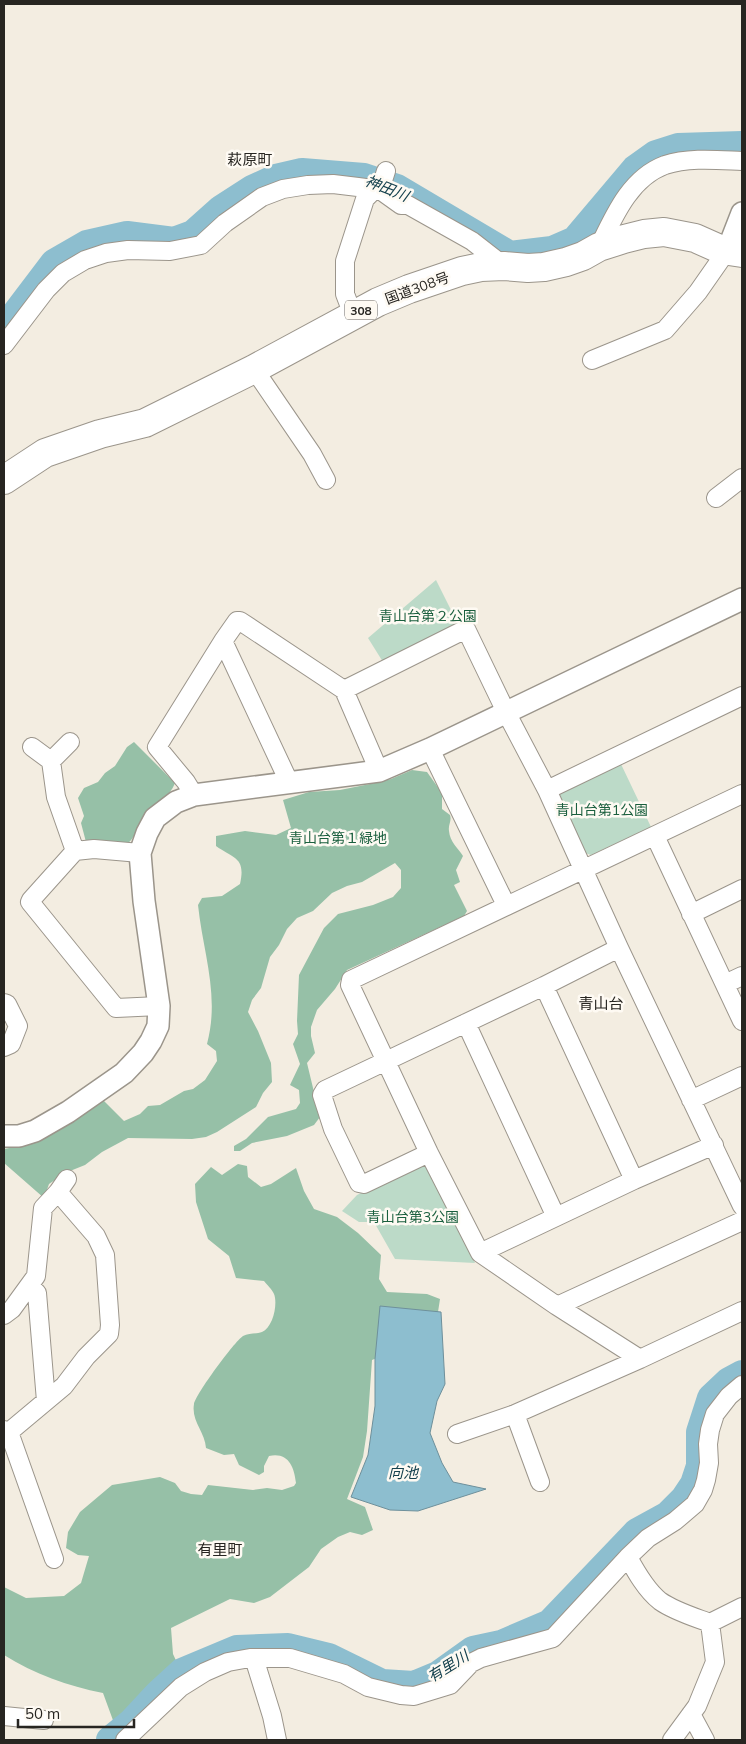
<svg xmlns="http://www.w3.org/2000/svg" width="746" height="1744" viewBox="0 0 746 1744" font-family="Mulish,'Noto Sans JP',sans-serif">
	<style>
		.green { fill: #bcdac8 }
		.forest { fill: #96c0a7 }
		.water { fill: #8dbecf; stroke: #6e909b }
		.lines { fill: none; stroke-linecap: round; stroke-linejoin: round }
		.river { stroke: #8dbecf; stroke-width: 28 }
		.minor-casing { stroke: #9b958b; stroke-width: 20 }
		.tertiary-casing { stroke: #9b958b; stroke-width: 24 }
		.trunk-casing { stroke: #9b958b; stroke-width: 30 }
		.minor { stroke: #fff; stroke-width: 18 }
		.tertiary { stroke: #fff; stroke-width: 21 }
		.trunk { stroke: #fff; stroke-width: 28 }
		.labels { text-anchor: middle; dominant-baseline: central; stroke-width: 5; stroke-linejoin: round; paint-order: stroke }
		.shield { fill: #fefaf3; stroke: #686560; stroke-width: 1 }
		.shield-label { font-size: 12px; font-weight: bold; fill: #272521 }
		.street-label { font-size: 14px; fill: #272521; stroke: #fefaf3 }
		.park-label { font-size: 14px; fill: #1a5f3e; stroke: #fefaf3 }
		.neighbourhood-label { font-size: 15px; fill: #272521; stroke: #fefaf3 }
		.water-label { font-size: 15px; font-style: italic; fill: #15414e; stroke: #fefaf3 }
	</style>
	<rect width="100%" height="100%" fill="#f3ede1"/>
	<path class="green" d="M436 580 456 620 454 628 383 662 368 638Z
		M620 762 651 827 591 855 582 852 557 797 561 789Z
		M421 1163 428 1166 475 1263 395 1259 374 1222H359L342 1211 357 1195Z"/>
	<path class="forest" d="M134 742 175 783C169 799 154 802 144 816 136 826 136 843 121 846 112 847 95 843 86 842L81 823 84 816 78 798 84 788 98 782 105 773 115 766 127 747Z
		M412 770 427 772 442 793V809L450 815C452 821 448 824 449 831 450 842 458 848 463 856L456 870 460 882 454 885 467 911 464 916 347 970 335 989 317 1010 311 1027V1036L315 1053 307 1063 320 1117 314 1125 287 1136 252 1143 240 1151H234V1146L246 1139 268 1117 296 1109 300 1103 299 1090 290 1085 300 1064 293 1044 298 1034 297 1021 299 975 324 928 338 914 373 905 393 897 401 888V870L395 863 362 882 347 886 332 893 313 911 297 918 287 929 279 945 270 957 261 988 252 1000 248 1012 258 1031 271 1063 272 1082 263 1093 256 1107 217 1132 206 1137 192 1139 128 1138 102 1152 85 1165 65 1173 49 1184 44 1198 4 1163V1149L25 1145 102 1099 124 1121 140 1114 148 1106 160 1105 184 1091 193 1089 205 1080 217 1061 216 1051 207 1044C220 995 203 953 198 905L202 898 222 896 240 884C246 857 234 859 216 846V836L245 831 276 835 291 828 283 800 309 792 340 790 370 784 391 779Z
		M238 1164 247 1166 248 1177 261 1187 271 1184 296 1168 304 1191 314 1209 337 1217 358 1233 381 1255 379 1279 387 1292 427 1294 440 1299 438 1312 384 1355 372 1360 367 1431 363 1457 347 1499 365 1507 373 1530 362 1535 350 1532 338 1537 321 1549 309 1567 270 1597 254 1603 230 1599 171 1628 173 1654 179 1667 160 1682 120 1725 114 1723 103 1693C68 1686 34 1674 4 1655V1587L26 1598 64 1596 81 1583 89 1556 78 1555 66 1548 68 1532 80 1512 112 1485 160 1477 175 1483 181 1491 191 1494 202 1495 208 1485 253 1490 267 1488 282 1490 294 1486 296 1483C294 1466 288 1452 269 1456L264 1466V1472L259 1475 239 1465 234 1454 224 1455 206 1448C205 1432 191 1421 194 1404 196 1394 234 1342 243 1336 249 1333 257 1334 262 1332 273 1327 278 1304 274 1294 272 1289 267 1285 264 1281L236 1278 229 1256 208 1239 196 1202 195 1184 211 1167 222 1175Z"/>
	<path class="water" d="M380 1306 441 1312 445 1384 437 1401 430 1433 442 1463 453 1482 486 1489 418 1511 390 1510 351 1497 368 1455 375 1406V1359Z"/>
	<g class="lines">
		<path class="river" d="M4 329 54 263 87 244 127 235 174 241 193 234 221 209 252 189 276 178 302 172 364 177 397 188 510 255 552 250 575 240 635 169 656 154 678 147 742 145
			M110 1740 131 1723 158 1694 182 1672 237 1649 288 1647 329 1657 382 1683 414 1685 438 1675 473 1650 501 1644 550 1623 637 1532 668 1515 684 1499 694 1484 700 1466V1432L711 1398 729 1381 742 1374"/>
		<g class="minor-casing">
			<path id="minor" d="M380 190 386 171
				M599 247C614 216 630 178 665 165 689 157 718 160 742 161
				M353 315 345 294V261L365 199 375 189
				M4 345 46 290 63 273 85 260 106 253 128 250 170 251 201 245 225 223 262 197 283 189 308 185 333 184 358 187 380 190 401 205H408L472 241 504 266
				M592 360 665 330 698 292 728 249
				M254 369 312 454 326 480
				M716 498 742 478
				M223 641 289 782
				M344 690 379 771
				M32 747 51 761 56 797 75 851
				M430 749 506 905
				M51 761 70 742
				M547 790 742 696
				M194 795 186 782 157 747 223 641 237 621H240L344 690 466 629 506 712 547 790 619 948 742 1206
				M655 836 742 1021
				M140 853 94 849 75 851 31 900 30 902 116 1008 159 1006
				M691 914 742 889
				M725 984 742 976
				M544 986 634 1180
				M4 1003 7 1004 18 1026 11 1044 4 1047
				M466 1023 556 1217
				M691 1100 742 1076
				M429 1153 364 1184 359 1183 333 1129 322 1095 325 1090 544 986 619 948
				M480 1253 634 1180 714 1145
				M30 1286 37 1293 46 1401
				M557 1306 742 1221
				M4 1315 12 1309 36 1276 43 1208 58 1192 67 1179
				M640 1359 557 1306 480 1253 429 1153 350 985 351 980 742 794
				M515 1414 540 1482
				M4 1430 9 1432 64 1386 86 1357 109 1334 110 1325 105 1255 96 1236 58 1192
				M9 1432 54 1559
				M457 1434 515 1414 640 1359 742 1311
				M628 1557C636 1572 646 1590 660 1601 674 1611 694 1617 710 1623
				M254 1658 272 1716 277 1740
				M691 1714 705 1740
				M4 1716 44 1720
				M125 1740 181 1687 205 1672 228 1662 250 1658H290L344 1674 368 1687 401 1695 414 1696 450 1685 471 1663 481 1658 553 1638 628 1557 648 1538 675 1521 695 1504 703 1490 706 1480 709 1463 708 1444 710 1430 715 1414 729 1396 742 1385
				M672 1740 697 1706 715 1662 710 1623 742 1607"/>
		</g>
		<g class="tertiary-casing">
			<path id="tertiary" d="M728 249 742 213
				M4 1136H19L35 1131 68 1112 124 1073 143 1053 151 1041 158 1026 159 1006 144 901 140 853 147 833 155 818 176 802 194 795 379 771 430 749 742 599"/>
		</g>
		<g class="trunk-casing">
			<path id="trunk" d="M4 480 45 453 100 434 145 423 254 369 378 302 409 289 462 271 481 267 504 266 528 268 544 267 566 262 583 256 599 247 624 239 644 234 664 232 695 238 722 250 742 253"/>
		</g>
		<use href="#minor" class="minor"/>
		<use href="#tertiary" class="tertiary"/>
		<use href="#trunk" class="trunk"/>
	</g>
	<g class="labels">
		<rect class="shield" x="345" y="300.5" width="32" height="19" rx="4"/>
		<g class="shield-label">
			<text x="361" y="310">308</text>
		</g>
		<g class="street-label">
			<text transform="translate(417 288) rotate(-20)">国道308号</text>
		</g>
		<g class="park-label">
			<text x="428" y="616">青山台第２公園</text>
			<text x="602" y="810">青山台第1公園</text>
			<text x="338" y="838">青山台第１緑地</text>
			<text x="413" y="1217">青山台第3公園</text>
		</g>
		<g class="neighbourhood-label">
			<text x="250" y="159">萩原町</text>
			<text x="601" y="1003">青山台</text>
			<text x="220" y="1549">有里町</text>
		</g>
		<g class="water-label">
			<text transform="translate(387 188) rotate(22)">神田川</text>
			<text x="403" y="1472">向池</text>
			<text transform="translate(448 1666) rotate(-32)">有里川</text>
		</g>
	</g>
	<rect width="746" height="1744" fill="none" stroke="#272521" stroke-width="10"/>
	<path d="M18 1719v8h116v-8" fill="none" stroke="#272521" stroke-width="2.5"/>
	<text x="25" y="1719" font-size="15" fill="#272521" stroke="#fefaf3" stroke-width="4" paint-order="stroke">50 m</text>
</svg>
